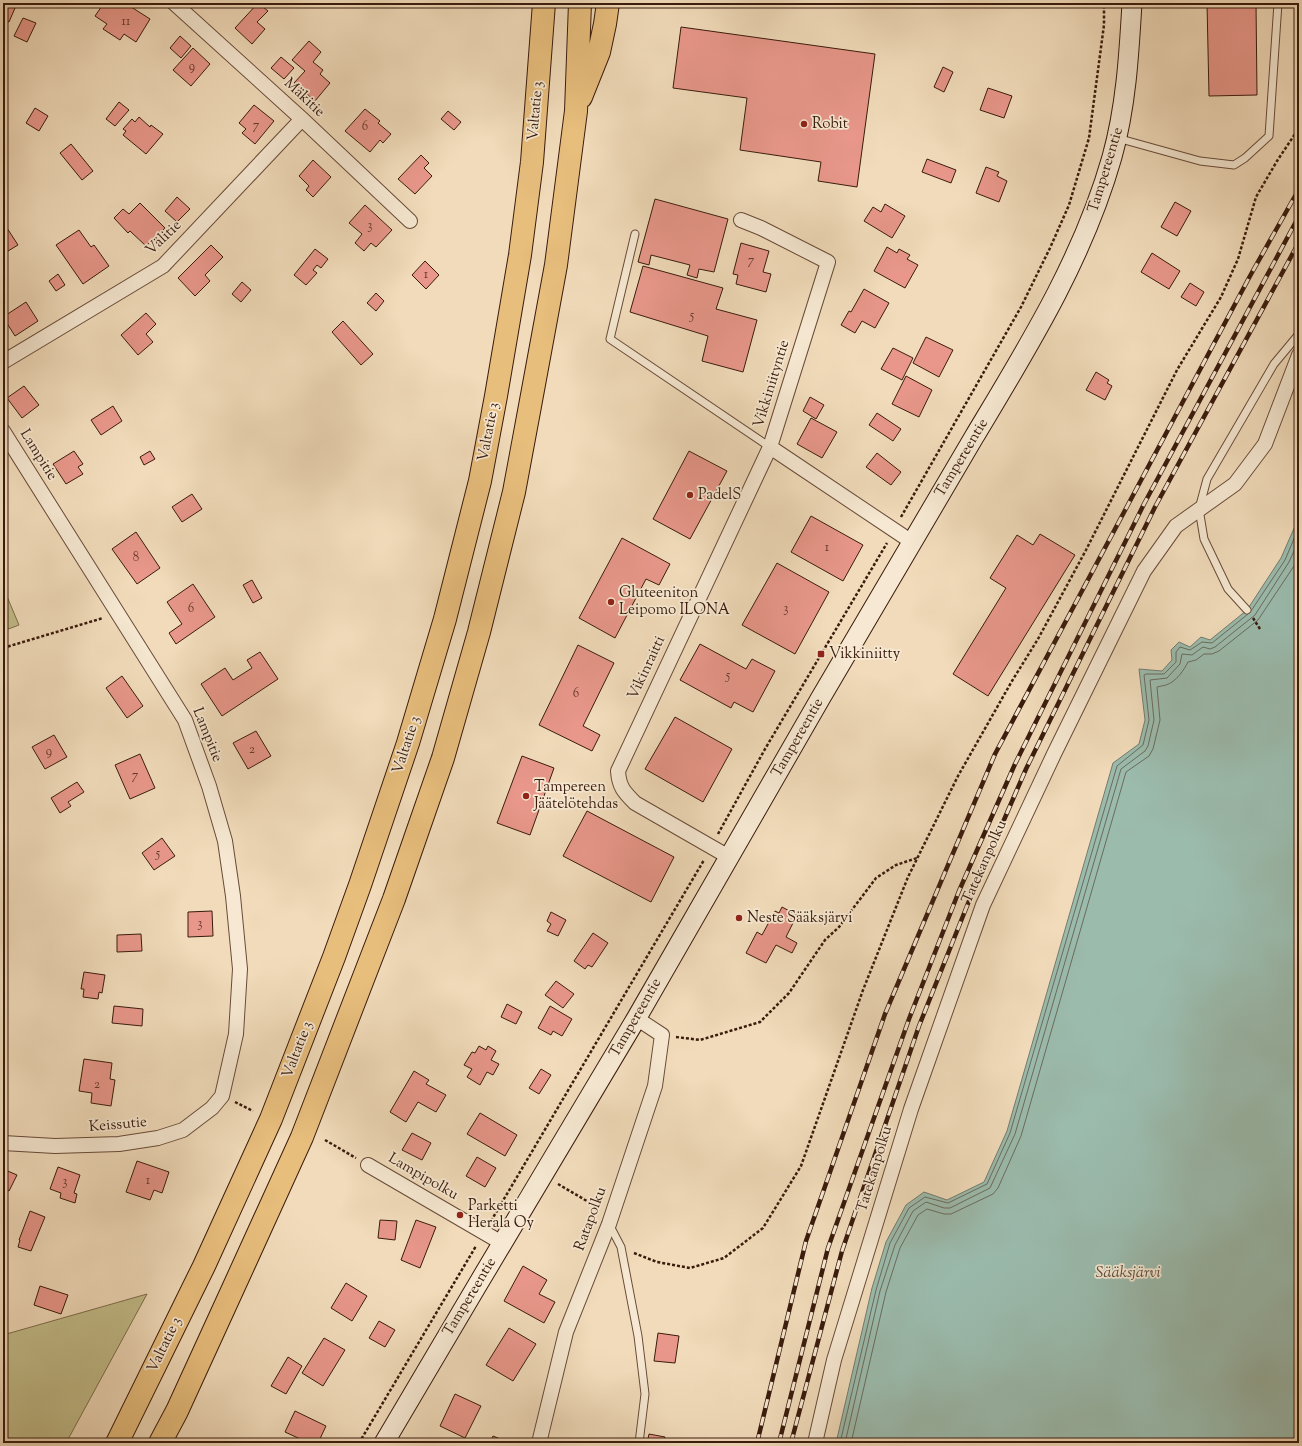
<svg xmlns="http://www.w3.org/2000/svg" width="1302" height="1446" viewBox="0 0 1302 1446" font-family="'Sorts Mill Goudy',serif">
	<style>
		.green { fill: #c2bd8a; stroke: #7e6c4b }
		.water { fill: #9bbbad; stroke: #747b6d }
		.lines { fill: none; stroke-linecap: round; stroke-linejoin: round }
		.shore { stroke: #6a6b5c; stroke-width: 1 }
		.building { fill: #e8978a; stroke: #3a1b0c }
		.service-casing { stroke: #684b38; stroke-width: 9 }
		.minor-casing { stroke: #684b38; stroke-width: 16 }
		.secondary-casing { stroke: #3a1b0c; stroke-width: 21 }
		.motorway-casing { stroke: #3a1b0c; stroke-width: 24 }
		.path { stroke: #3a1b0c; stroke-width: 2.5; stroke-dasharray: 3 2; stroke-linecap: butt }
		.service { stroke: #f6e8d2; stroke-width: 7 }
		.minor { stroke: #f6e8d2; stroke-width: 14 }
		.secondary { stroke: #f6e8d2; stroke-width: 19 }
		.motorway { stroke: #e8be7d; stroke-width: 22 }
		.rail-casing { stroke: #3a1b0c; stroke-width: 4.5 }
		.rail { stroke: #f6e8d2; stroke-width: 3; stroke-dasharray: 9; stroke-linecap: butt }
		.poi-dot { fill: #8f2418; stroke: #f6e8d2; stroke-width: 1.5 }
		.labels { text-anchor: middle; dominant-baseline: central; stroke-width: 3.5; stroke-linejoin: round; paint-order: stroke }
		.number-label { font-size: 13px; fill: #663a2c }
		.street-label { font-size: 15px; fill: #3a1b0c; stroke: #f6e8d2 }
		.poi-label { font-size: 15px; fill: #3a1b0c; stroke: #f6e8d2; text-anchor: start }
		.water-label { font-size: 16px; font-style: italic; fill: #574b3c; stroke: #f6e8d2 }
	</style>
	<rect width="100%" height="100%" fill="#f1dbba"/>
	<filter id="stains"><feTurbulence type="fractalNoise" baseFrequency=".005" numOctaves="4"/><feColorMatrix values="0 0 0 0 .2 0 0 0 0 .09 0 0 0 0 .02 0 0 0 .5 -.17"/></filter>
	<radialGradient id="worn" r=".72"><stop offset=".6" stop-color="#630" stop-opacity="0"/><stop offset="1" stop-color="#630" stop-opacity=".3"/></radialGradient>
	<path class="green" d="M3 587 19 625 3 631Z
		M147 1294 66 1443H3V1335Z"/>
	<path class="water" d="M1299 517V1443H836L872 1288 886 1242 906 1205 924 1192 947 1200 984 1182 1007 1131 1113 763 1139 744 1145 720 1139 669 1162 671 1172 660 1171 650 1179 642 1190 647 1201 637 1210 640 1247 610 1281 558Z"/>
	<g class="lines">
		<path class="shore" d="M1251 611 1285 560 1299 527
			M840 1443 876 1290 890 1243 909 1208 925 1197 948 1203 987 1184 1010 1133 1117 766 1143 745 1149 720 1144 675 1146 674H1164L1176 662V652L1180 647 1190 650 1202 642 1212 643 1248 614
			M845 1443 880 1291 895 1245 913 1211 926 1202 944 1208H950L990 1188 1015 1134 1121 769 1145 751 1148 746 1154 720 1150 680 1167 678 1180 664 1182 654 1192 655 1203 647 1210 649 1215 647 1255 615 1289 562 1299 540
			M851 1443 886 1292 900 1248 918 1215 927 1209 944 1214H951L993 1194 998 1188 1021 1136 1126 772 1149 756 1153 749 1160 720 1157 687C1160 686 1163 686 1166 685 1176 682 1184 670 1188 662L1196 660 1204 654H1212L1219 651 1258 620 1294 566 1299 555"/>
	</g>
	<path class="building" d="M4 3 15 8 9 22 3 20Z
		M104 3H125L150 19 136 42 124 34 120 40 103 29 107 24 95 16Z
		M258 3 268 11 257 22 265 29 252 44 235 28Z
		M1207 3H1256L1257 95 1209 96Z
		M23 18 36 23 27 42 14 36Z
		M681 27 875 54 857 187 818 181 821 162 740 150 747 98 673 88Z
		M180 36 191 46 181 58 170 48Z
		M309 41 321 52 313 62 323 70 320 74 330 83 315 101 294 83 305 71 292 60Z
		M193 48 210 64 191 86 173 70Z
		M281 57 294 68 284 79 271 68Z
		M943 67 953 72 944 92 934 87Z
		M988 88 1012 96 1004 118 980 110Z
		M119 102 129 110 115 126 106 119Z
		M254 105 274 121 255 144 242 133 246 129 239 123Z
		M35 108 48 116 39 131 26 123Z
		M365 109 380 121 378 123 391 134 383 143 380 140 370 152 345 131Z
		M448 111 461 122 454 130 441 119Z
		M139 117 150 127 151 125 163 134 146 154 123 135 126 131 123 129 132 119 135 122Z
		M71 144 93 171 82 180 60 153Z
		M421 155 429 163 424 168 432 176 415 194 398 179Z
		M927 159 956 170 951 183 922 172Z
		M313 160 331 177 313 197 306 190 309 186 299 176Z
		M986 167 999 172 997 176 1007 181 999 202 976 193Z
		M177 197 190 209 177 222 165 211Z
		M655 199 728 219 714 272 699 269 697 278 687 275 690 265 651 255 649 265 638 262Z
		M1175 202 1191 211 1177 236 1161 227Z
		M140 203 165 228 146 246 130 231 128 233 114 218 123 209 129 214Z
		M885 204 905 216 892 238 864 221 873 207 881 212Z
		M365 205 392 230 376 247 371 243 364 251 355 243 362 234 349 223Z
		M7 228 18 245 3 254V231Z
		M79 230 91 247 94 245 109 266 83 284 56 245Z
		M741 243 769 251 763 272 771 274 766 292 736 284 738 275 733 274Z
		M211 245 223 257 205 275 210 281 195 296 178 278Z
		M887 247 897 253 899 249 910 255 907 259 918 265 905 288 874 271Z
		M315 249 328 259 321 268 317 265 313 270 317 273 306 285 294 275Z
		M1152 253 1180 271 1169 289 1141 272Z
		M425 261 439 275 426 289 412 275Z
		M643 266 723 288 716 309 757 320 743 372 702 361 708 336 630 312Z
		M58 274 65 285 56 291 49 281Z
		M242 282 251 290 241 302 232 294Z
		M1190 283 1204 292 1196 306 1181 297Z
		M864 289 889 303 875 328 862 321 855 333 841 325 849 311 851 312Z
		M376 293 384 301 376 311 367 303Z
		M26 302 38 321 15 336 3 317Z
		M146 313 156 324 146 334 153 342 138 355 121 335Z
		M343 321 373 354 361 365 332 332Z
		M926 337 953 350 939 377 913 363Z
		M893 348 913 358 902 380 881 369Z
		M1096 372 1109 380 1107 383 1112 386 1105 400 1086 390Z
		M906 376 932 390 919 417 892 404Z
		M24 386 39 405 22 418 7 398Z
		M810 397 824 405 816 419 803 411Z
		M113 406 122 421 101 435 91 420Z
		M877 413 901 429 893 441 869 425Z
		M811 418 837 432 822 458 797 444Z
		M74 451 83 464 78 467 83 474 66 484 53 464Z
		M150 451 155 459 144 465 140 457Z
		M689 451 727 471 690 539 653 519Z
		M877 453 901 472 891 485 866 467Z
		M192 494 202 509 182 522 172 507Z
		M811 516 863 545 843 581 791 552Z
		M136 532 160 568 137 584 112 549Z
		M1040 534 1075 555 988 696 953 674 1006 588 990 578 1017 535 1033 545Z
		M622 538 670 564 659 585 646 579 615 638 579 618Z
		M777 563 829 592 795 654 742 625Z
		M252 580 262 598 253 603 243 585Z
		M193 584 215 617 176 644 169 633 182 624 167 602Z
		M700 644 746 669 752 659 775 671 753 712 734 702 731 708 680 680Z
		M578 645 614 663 583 726 600 735 592 751 539 725Z
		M260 652 278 679 222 716 201 684 225 668 233 680 252 668 247 660Z
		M122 676 143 706 127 718 106 688Z
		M675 717 732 749 703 802 645 769Z
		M256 731 271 756 248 769 233 743Z
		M54 735 67 757 45 769 32 747Z
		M140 754 155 788 130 799 115 765Z
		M522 756 554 768 530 835 497 823Z
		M77 782 84 792 68 802 71 806 60 813 51 798Z
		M587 811 674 857 651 902 563 856Z
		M162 838 175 856 154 870 142 853Z
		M782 907 797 915 786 937 797 943 792 953 776 945 766 963 746 953 757 932 762 935 775 911 779 913Z
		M212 911 213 936 188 937V912Z
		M551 912 566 920 558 936 547 931 551 924 547 921Z
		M593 933 608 943 592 967 588 965 585 969 574 961Z
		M141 934 142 951 117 952V935Z
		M84 972 105 975 102 993 99 992 98 999 83 997 84 989H81Z
		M556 981 574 994 563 1008 545 995Z
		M507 1004 522 1012 516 1024 501 1017Z
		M114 1006 143 1009 142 1026 112 1023Z
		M550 1006 572 1019 562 1036 553 1031 551 1035 538 1028Z
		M479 1046 486 1050 488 1046 496 1051 491 1060 499 1064 493 1075 487 1072 480 1085 467 1077 472 1069 464 1065 472 1052 475 1053Z
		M84 1059 112 1063 110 1079 115 1080 111 1106 91 1103 92 1093 79 1091Z
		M541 1069 551 1075 539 1094 529 1088Z
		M414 1071 429 1080 426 1084 446 1095 436 1112 418 1102 406 1122 390 1112Z
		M480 1113 517 1135 505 1156 467 1134Z
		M412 1133 431 1143 422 1160 402 1150Z
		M477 1157 496 1168 485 1187 466 1176Z
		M137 1161 169 1172 162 1193 154 1190 150 1200 126 1192Z
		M58 1167 80 1175 74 1193 77 1194 75 1203 60 1198 61 1193 50 1189Z
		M3 1169 17 1175 9 1191 3 1188Z
		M30 1211 45 1217 31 1251 18 1247 20 1240H19Z
		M380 1220 397 1221 395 1240 378 1238Z
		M416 1220 436 1227 420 1268 401 1260Z
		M523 1266 547 1280 539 1294 555 1302 544 1323 504 1301Z
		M346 1283 367 1296 352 1321 331 1308Z
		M40 1286 68 1295 61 1314 34 1305Z
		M379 1321 395 1330 385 1347 369 1338Z
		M509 1328 536 1344 513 1381 486 1365Z
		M658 1333 679 1336 675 1363 654 1361Z
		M324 1338 345 1350 323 1386 302 1373Z
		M288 1357 302 1366 286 1394 271 1386Z
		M455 1394 481 1406 465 1438 440 1426Z
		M295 1411 326 1426 318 1443H309L285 1432Z
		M649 1434 665 1437 664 1443H647Z
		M493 1436 510 1443H490Z"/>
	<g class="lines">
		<g class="service-casing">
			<path id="service" d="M1117 138 1200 161 1234 165 1245 158 1269 136 1278 3
				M635 234 610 339 770 447
				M1247 610 1228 589 1204 539 1199 509 1207 479 1274 364 1299 334
				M609 1224 621 1247 638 1336 645 1394 639 1443"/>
		</g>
		<g class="minor-casing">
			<path id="minor" d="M174 3 302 119 410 221
				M3 362 163 266 302 119
				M3 431 185 720 209 786 225 841 233 896 240 969 236 1034 222 1096 212 1108 183 1130 158 1138 119 1144 55 1146 3 1143
				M770 447 912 542
				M729 857 635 803C624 792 619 787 618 771L770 447 828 262 761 228 741 220
				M368 1165 502 1243
				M539 1443 566 1332 609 1224 655 1086 662 1035 636 1018
				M815 1443 834 1360 911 1109 983 905 1054 754 1144 571 1176 526 1235 484 1265 444 1299 355"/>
		</g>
		<g class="secondary-casing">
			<path id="secondary" d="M384 1443C467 1301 552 1161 636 1019 698 913 758 805 820 699 871 611 923 524 974 437 1028 347 1083 259 1112 157 1126 107 1129 55 1132 3"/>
		</g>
		<g class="motorway-casing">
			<path id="motorway" d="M581 97 599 52 605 24 608 3
				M117 1443 204 1266 271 1119 334 957 360 885 408 743 445 619 480 481 496 396 520 255 532 162 544 3
				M160 1443 177 1411 236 1282 302 1137 394 899 443 758 479 632 514 492 530 406 556 265 576 111 580 3"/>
		</g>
		<path class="path" d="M901 517 1021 307 1050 248 1069 205 1089 138 1104 25V3
			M1253 618 1260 629
			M3 648 103 618
			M718 834 765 749 887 543
			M676 1037 700 1040 760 1022 789 993 825 940 839 927 876 878 896 865 917 858
			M235 1102 253 1111
			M325 1140 356 1158
			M558 1184 592 1204 598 1212
			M491 1221 704 860
			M634 1253 657 1262 690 1268 724 1258 763 1228 801 1166 863 990 908 877 958 776 1012 681 1038 639 1086 550 1177 370 1221 297 1238 259 1256 197 1277 161 1299 128
			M359 1443 476 1246"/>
		<use href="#service" class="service"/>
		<use href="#minor" class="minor"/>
		<use href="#secondary" class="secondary"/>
		<use href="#motorway" class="motorway"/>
		<g class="rail-casing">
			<path id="rail" d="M757 1443 806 1241 885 1014 995 754 1250 276 1299 189
				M779 1443 828 1248 909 1019 959 891 1015 764 1144 504 1299 216
				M791 1443 842 1251 919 1026 971 896 1026 769 1155 507 1299 242"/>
		</g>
		<use href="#rail" class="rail"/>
	</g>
	<g class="poi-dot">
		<circle cx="804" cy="124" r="4"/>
		<circle cx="690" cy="495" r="4"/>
		<circle cx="611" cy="602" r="4"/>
		<rect x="817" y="650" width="8" height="8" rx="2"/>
		<circle cx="526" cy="796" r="4"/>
		<circle cx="739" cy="918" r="4"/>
		<circle cx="460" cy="1215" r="4"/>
	</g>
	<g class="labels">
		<g class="number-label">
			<text x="126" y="22">11</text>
			<text x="192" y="67">9</text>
			<text x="256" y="126">7</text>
			<text x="365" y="127">6</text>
			<text x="370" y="226">3</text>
			<text x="751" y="261">7</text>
			<text x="426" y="275">1</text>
			<text x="692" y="316">5</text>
			<text x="827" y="548">1</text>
			<text x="136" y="558">8</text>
			<text x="191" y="609">6</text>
			<text x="786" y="609">3</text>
			<text x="728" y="676">5</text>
			<text x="576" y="694">6</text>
			<text x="252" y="750">2</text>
			<text x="49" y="752">9</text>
			<text x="135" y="776">7</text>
			<text x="158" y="854">5</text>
			<text x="200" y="924">3</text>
			<text x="97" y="1085">2</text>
			<text x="148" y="1181">1</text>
			<text x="65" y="1182">3</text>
		</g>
		<g class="street-label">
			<text transform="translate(304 98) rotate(43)">Mäkitie</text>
			<text transform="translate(536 111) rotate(-85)">Valtatie 3</text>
			<text transform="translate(1106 170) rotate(-73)">Tampereentie</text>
			<text transform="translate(164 238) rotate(-44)">Välitie</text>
			<text transform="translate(772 384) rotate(-73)">Vikkiniityntie</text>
			<text transform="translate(489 432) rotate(-79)">Valtatie 3</text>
			<text transform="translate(38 455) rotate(58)">Lampitie</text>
			<text transform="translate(962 458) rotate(-59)">Tampereentie</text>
			<text transform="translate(647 668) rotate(-65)">Vikinraitti</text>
			<text transform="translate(207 735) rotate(68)">Lampitie</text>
			<text transform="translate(798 738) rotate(-60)">Tampereentie</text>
			<text transform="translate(407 745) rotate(-72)">Valtatie 3</text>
			<text transform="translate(985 862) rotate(-66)">Tatekanpolku</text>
			<text transform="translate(636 1018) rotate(-60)">Tampereentie</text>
			<text transform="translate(298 1050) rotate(-69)">Valtatie 3</text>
			<text transform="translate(118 1125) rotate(-5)">Keissutie</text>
			<text transform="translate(875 1169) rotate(-73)">Tatekanpolku</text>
			<text transform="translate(423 1177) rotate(30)">Lampipolku</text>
			<text transform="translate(591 1219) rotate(-70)">Ratapolku</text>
			<text transform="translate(470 1297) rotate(-59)">Tampereentie</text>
			<text transform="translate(165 1345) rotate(-64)">Valtatie 3</text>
		</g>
		<g class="poi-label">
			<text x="812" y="124">Robit</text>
			<text x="698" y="495">PadelS</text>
			<text x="619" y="593">Gluteeniton<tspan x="619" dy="17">Leipomo ILONA</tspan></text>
			<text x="829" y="654">Vikkiniitty</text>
			<text x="534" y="787">Tampereen<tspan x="534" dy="17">Jäätelötehdas</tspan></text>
			<text x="747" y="918">Neste Sääksjärvi</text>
			<text x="468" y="1206">Parketti<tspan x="468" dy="17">Herala Oy</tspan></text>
		</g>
		<g class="water-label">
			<text x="1128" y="1273">Sääksjärvi</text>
		</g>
	</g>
	<rect width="1302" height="1446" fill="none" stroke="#f1dbba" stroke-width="16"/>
	<rect x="4" y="4" width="1294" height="1438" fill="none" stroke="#3a1b0c" stroke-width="2"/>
	<rect x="8" y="8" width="1286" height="1430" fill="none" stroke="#3a1b0c"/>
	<rect width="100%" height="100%" filter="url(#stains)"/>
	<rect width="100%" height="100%" fill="url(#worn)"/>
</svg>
